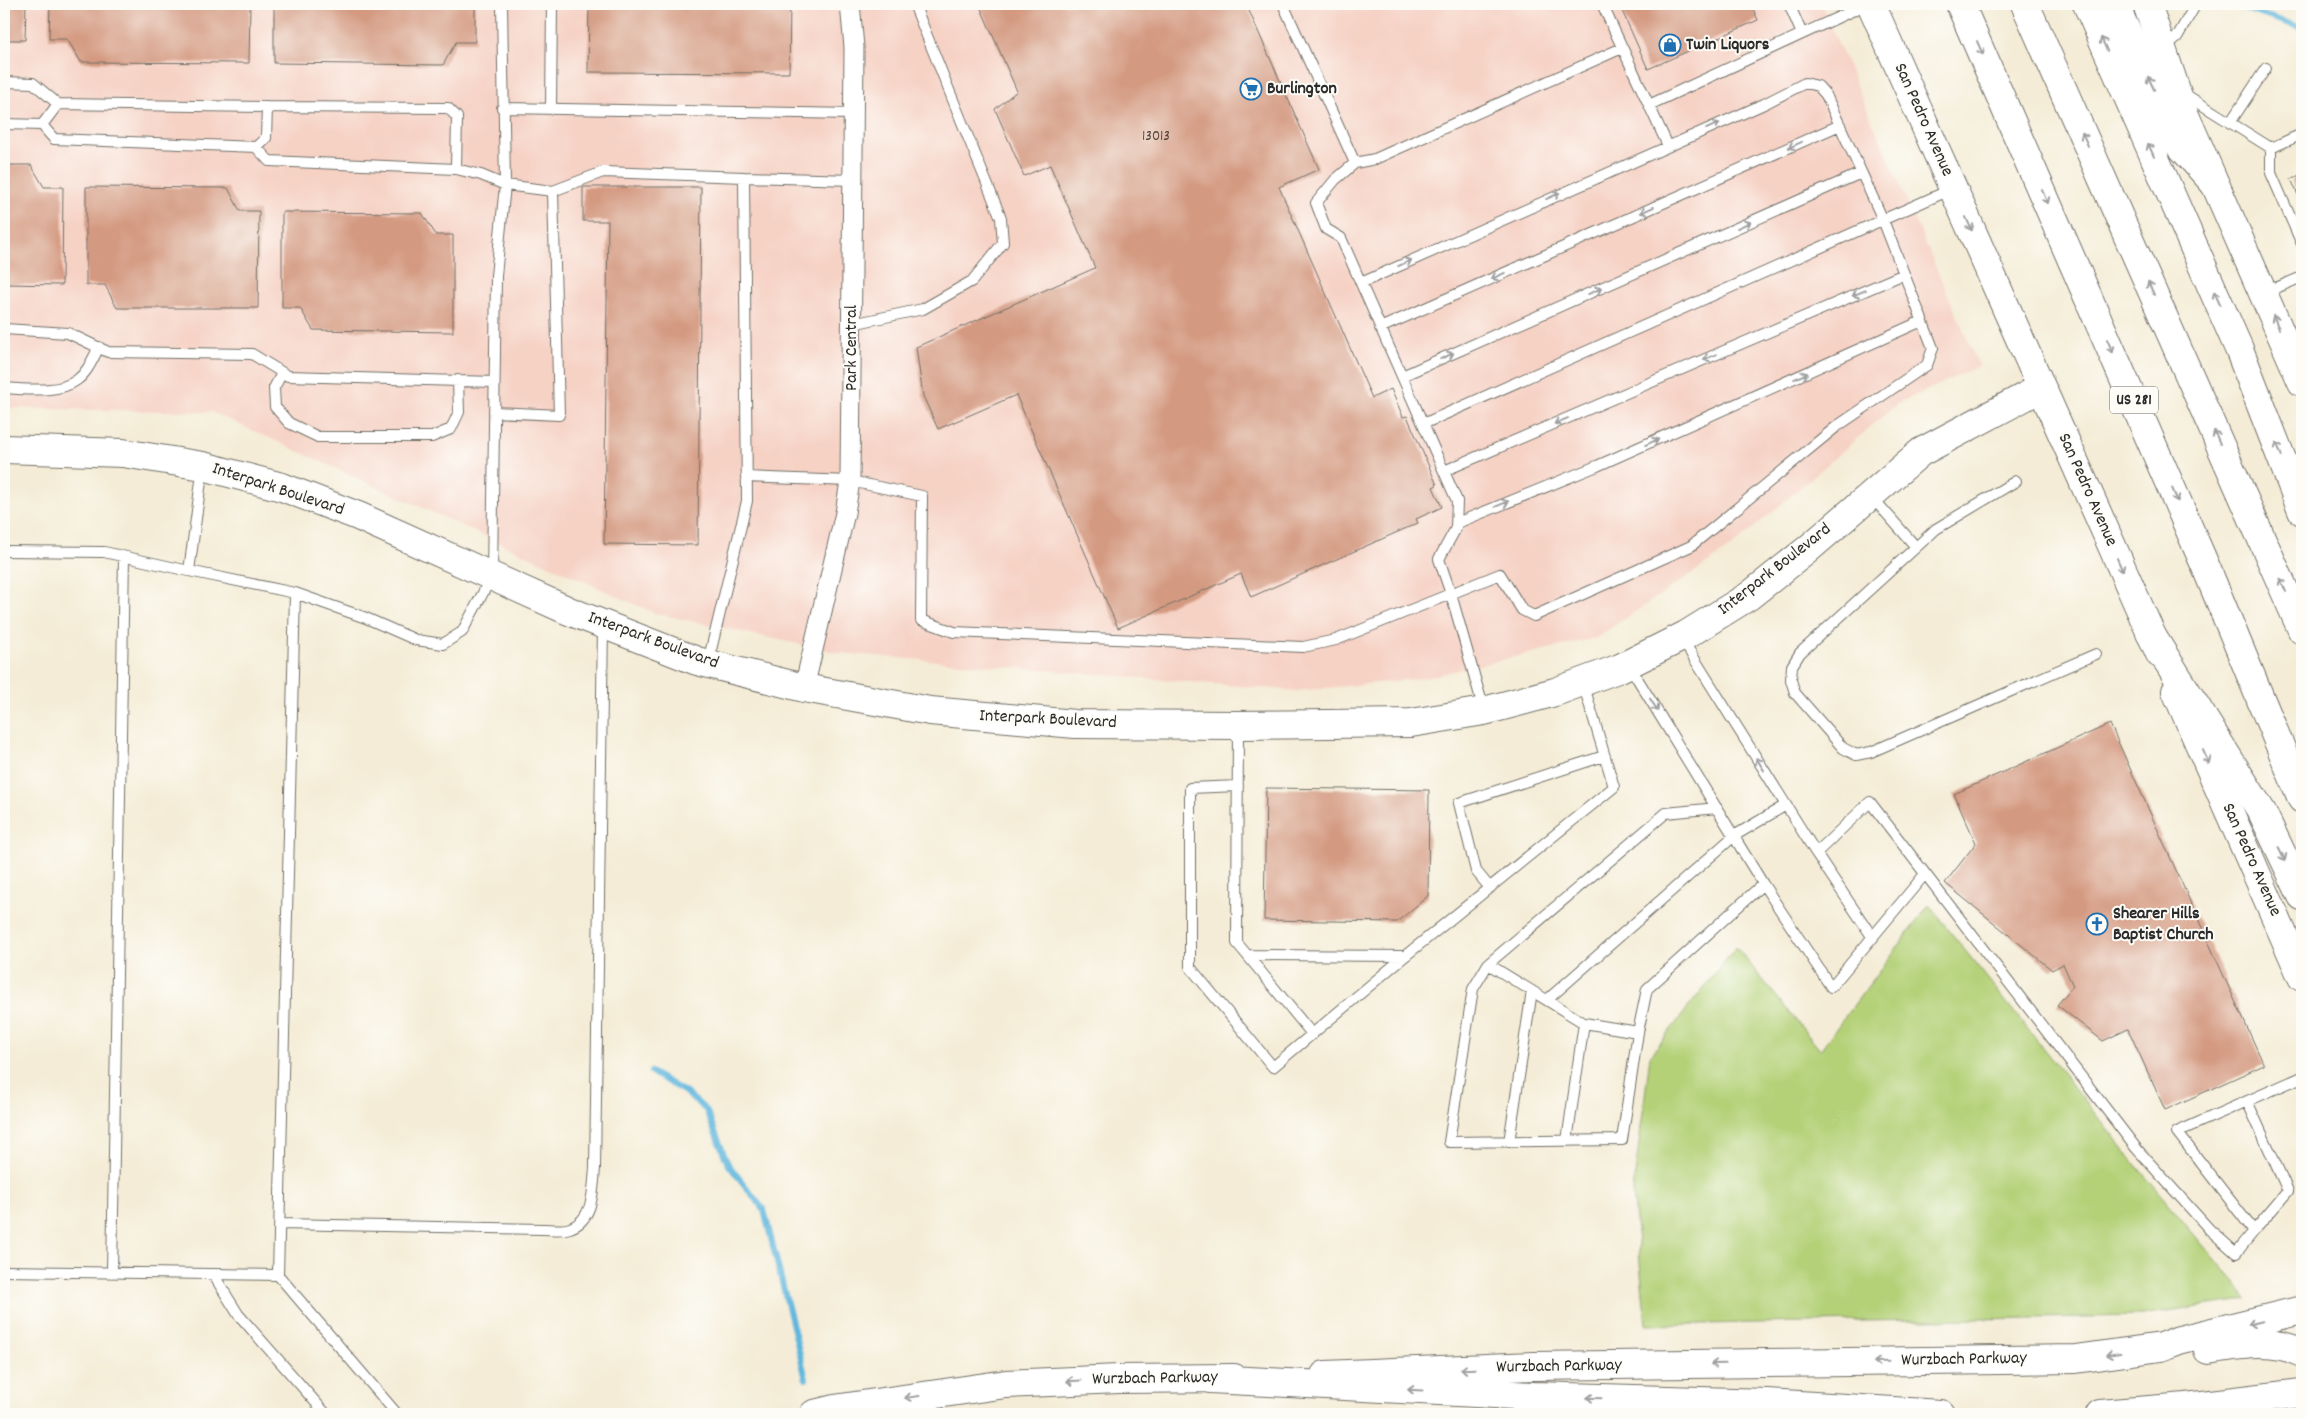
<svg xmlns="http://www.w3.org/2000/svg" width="2306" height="1418" viewBox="0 0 2306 1418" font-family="Dekko,sans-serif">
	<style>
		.built { fill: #f6d2c5 }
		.green { fill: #b4d178; stroke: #707e52 }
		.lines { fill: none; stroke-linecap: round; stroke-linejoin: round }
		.stream { stroke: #61b7dd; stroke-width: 6 }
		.building { fill: #d49a81 }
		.lane-casing { stroke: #716f67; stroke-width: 12 }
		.street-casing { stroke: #716f67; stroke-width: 21 }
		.secondary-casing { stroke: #716f67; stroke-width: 30 }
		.highway-casing { stroke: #716f67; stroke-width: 30 }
		.lane { stroke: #fff; stroke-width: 10 }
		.street { stroke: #fff; stroke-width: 19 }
		.secondary { stroke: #fff; stroke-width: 28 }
		.highway { stroke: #fff; stroke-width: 28 }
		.oneway { stroke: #a0a0a0 }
		.labels { text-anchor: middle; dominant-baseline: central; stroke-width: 4; stroke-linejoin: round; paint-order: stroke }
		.number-label { font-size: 15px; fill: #554740 }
		.shield { fill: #fdfcf7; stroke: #6a6a68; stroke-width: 1 }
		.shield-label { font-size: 16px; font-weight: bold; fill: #2b2b2b }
		.poi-label { font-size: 18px; font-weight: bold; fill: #2b2b2b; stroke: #fdfcf7; text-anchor: start }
		.street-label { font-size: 18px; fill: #2b2b2b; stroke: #fdfcf7 }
	</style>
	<rect width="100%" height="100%" fill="#fdfcf7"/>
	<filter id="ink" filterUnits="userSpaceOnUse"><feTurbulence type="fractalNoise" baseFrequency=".02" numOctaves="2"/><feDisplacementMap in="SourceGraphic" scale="10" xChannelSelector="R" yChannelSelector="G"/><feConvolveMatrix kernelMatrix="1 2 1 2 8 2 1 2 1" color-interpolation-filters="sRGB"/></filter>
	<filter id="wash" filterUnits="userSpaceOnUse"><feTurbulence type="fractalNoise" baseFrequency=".0096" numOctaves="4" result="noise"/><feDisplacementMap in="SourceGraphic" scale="20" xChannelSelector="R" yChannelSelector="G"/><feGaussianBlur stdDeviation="1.12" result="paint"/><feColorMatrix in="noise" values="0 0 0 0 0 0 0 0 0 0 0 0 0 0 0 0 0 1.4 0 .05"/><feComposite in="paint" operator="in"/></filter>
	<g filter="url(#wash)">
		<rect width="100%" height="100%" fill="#f4ecd6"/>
		<path class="built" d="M4 4H1821L1979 366 1897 404 1730 548 1596 638 1424 678 1297 691 839 653 654 613 212 412 4 408Z"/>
		<path class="green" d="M1929 905 2135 1164 2248 1299 2142 1316 1646 1325 1633 1191 1650 1056 1736 947 1820 1050Z"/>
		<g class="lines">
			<path class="stream" d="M2230 4 2302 28
				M651 1072 685 1092 706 1110 728 1164 764 1210 806 1379"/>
		</g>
		<g id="blocks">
			<path class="building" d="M4 4H26L25 40H4Z
				M50 4H250L249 63 81 62 67 39H49Z
				M274 4H475V42H456L443 65 274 63Z
				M589 4H790L789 73 588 72Z
				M979 4H1246L1319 169 1279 187 1372 398 1391 389 1403 417 1407 416 1437 485 1433 487 1442 507 1416 519 1418 523 1251 597 1241 574 1118 628 1016 395 938 429 923 396 916 347 1095 268 1050 165 1024 176 995 109 1017 91Z
				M1619 4H1751L1758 20 1648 69Z
				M4 165H31L44 187H63L62 285 4 284Z
				M2302 174V204L2291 179Z
				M86 187 228 188 240 211H259L258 308H117L105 285H86Z
				M583 187H701L698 545 604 544 608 221H583Z
				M282 212 422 213 436 235H453V332L313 330 300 308H282Z
				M2110 724 2264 1065 2165 1110 2128 1029 2103 1041 2057 1005 2073 986 2063 964 2052 970 1945 883 1976 843 1954 794Z
				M1266 788 1429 790 1428 896 1397 922 1264 920Z"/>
		</g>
	</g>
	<g filter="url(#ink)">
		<use href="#blocks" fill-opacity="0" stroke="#716f67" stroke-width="1"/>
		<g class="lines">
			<g class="lane-casing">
				<path id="lane" d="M1283 4 1355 163
					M1602 4 1668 146
					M1789 4 1802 34
					M2164 48 2177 37 2196 4
					M4 82 33 83 58 104
					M2183 93 2271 148V173L2302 244
					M1649 105 1867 4
					M267 107 448 108 457 117 456 169
					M502 108 854 114
					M551 109 552 4
					M2230 123 2266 68
					M4 124 42 125 54 139 256 147 269 161 456 169 481 175 505 185 553 191 559 415 494 412
					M42 125 58 104 267 107 266 138 256 147
					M2271 148 2302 134
					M553 191 603 172 744 177
					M2264 293 2302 277
					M852 324 923 309 972 281 1003 243 1001 218 914 4
					M1380 328 1840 125
					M4 329 68 333 108 352 252 354 288 376 494 382
					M282 373 274 388 275 407 289 423 318 437H432L451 429 459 412 458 380
					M1402 376 1861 173
					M4 388C26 389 58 394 77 380 88 372 93 358 99 347
					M1423 424 1952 189
					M203 466 189 571 295 593
					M1444 471 1904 274
					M746 477 850 481 922 496 921 620 954 632 1303 647 1336 640 1500 574 1522 610 1534 616 1691 546 1836 427 1927 365 1933 348 1883 220 1826 95 1818 86 1805 83 1764 104 1361 283
					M2016 481 1936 529 1800 653 1792 666 1791 680 1795 693 1843 748 1856 755 1871 752 2096 654
					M1872 497 1916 547
					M1457 523 1597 466 1922 321
					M4 551 104 552 189 571
					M1682 639 1816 853 1870 802 2136 1148 2210 1230 2236 1253 2254 1231
					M708 662 747 501 744 177 853 180
					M1629 665 1763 884
					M1484 710 1451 594 1439 559 1456 528 1457 501 1341 238 1326 229 1316 203 1335 180 1355 163 1375 159 1622 48
					M1238 726 1237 943 1247 955 1405 956 1614 787 1583 683
					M1238 786 1190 788V967L1273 1067 1405 956
					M1816 853 1873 938
					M1490 888 1476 871 1459 803 1604 756
					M1247 955 1312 1034
					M1488 964 1584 1023 1638 1032 1622 1140 1449 1142 1473 989 1488 964 1666 813 1717 808
					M1547 1000 1734 836 1786 805
					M1638 1032 1647 989 1763 884 1831 987 1925 874
					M2247 1101 2288 1191 2254 1231 2177 1132 2302 1077
					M1567 1141 1584 1023
					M1509 1142 1532 991
					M280 1224 543 1229C551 1229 562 1231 570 1228 594 1220 593 1189 595 1168L603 627
					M4 1271 278 1275
					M112 1273 124 557
					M213 1274 238 1314 326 1414
					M397 1414 278 1275 295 593 366 618 416 640 443 644 462 632 492 576 496 276 505 185 502 4"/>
			</g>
			<g class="street-casing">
				<path id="street" d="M804 688 845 513 850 481 854 47 850 4"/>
			</g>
			<g class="secondary-casing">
				<path id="secondary" d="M1871 4 2160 654
					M2147 4 2183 111 2302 382
					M4 449 123 453 203 466 282 487 358 516 569 611 697 661 804 688 930 711 1075 724 1238 725 1411 723 1484 711 1555 692 1620 668 1686 635 1749 596 1807 550 1921 452 2041 388
					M2176 691 2302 977
					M2208 1350C2240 1345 2273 1338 2302 1353
					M1325 1375 1534 1366 2076 1359 2161 1347 2179 1340 2302 1310
					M814 1414 834 1409 1006 1384 1119 1379 1234 1378"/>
			</g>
			<g class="highway-casing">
				<path id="highway" d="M1960 4 2205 565 2302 799
					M2025 4 2302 630
					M2087 4 2239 349 2302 511
					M2114 4 2178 143 2213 182
					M2150 633 2262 812 2302 896
					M1210 1379 1534 1396 1767 1403 1940 1414
					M2100 1414 2186 1407 2302 1393"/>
			</g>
			<use href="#lane" class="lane"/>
			<use href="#street" class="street"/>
			<use href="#secondary" class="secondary"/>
			<use href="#highway" class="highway"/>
		</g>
		<defs><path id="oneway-shaft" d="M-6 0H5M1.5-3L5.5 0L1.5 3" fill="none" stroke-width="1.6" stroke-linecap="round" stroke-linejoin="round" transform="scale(1.25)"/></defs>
		<g class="oneway">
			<use href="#oneway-shaft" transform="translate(2104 44) rotate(-114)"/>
			<use href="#oneway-shaft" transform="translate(1980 48) rotate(66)"/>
			<use href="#oneway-shaft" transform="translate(2151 83) rotate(-115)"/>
			<use href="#oneway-shaft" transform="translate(1713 126) rotate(-24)"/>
			<use href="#oneway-shaft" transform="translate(2085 139) rotate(-114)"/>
			<use href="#oneway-shaft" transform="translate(1795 145) rotate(156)"/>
			<use href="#oneway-shaft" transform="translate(2151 150) rotate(-114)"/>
			<use href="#oneway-shaft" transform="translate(1553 196) rotate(-24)"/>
			<use href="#oneway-shaft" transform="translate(2045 197) rotate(66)"/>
			<use href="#oneway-shaft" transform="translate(1647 210) rotate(156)"/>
			<use href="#oneway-shaft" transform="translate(1969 224) rotate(66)"/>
			<use href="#oneway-shaft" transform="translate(1744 225) rotate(-24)"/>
			<use href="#oneway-shaft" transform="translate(1405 263) rotate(-25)"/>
			<use href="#oneway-shaft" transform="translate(1498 276) rotate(156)"/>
			<use href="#oneway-shaft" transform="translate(2151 288) rotate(-114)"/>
			<use href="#oneway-shaft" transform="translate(1595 291) rotate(-24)"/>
			<use href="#oneway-shaft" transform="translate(1859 293) rotate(157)"/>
			<use href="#oneway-shaft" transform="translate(2217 298) rotate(-114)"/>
			<use href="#oneway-shaft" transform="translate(2276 322) rotate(-114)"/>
			<use href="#oneway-shaft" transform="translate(2110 346) rotate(66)"/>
			<use href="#oneway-shaft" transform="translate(1447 356) rotate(-24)"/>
			<use href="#oneway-shaft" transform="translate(1710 357) rotate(157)"/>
			<use href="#oneway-shaft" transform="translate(1801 376) rotate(-24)"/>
			<use href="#oneway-shaft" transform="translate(1561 421) rotate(157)"/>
			<use href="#oneway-shaft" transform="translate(2217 437) rotate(-114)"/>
			<use href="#oneway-shaft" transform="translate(1652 442) rotate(-24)"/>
			<use href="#oneway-shaft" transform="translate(2279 449) rotate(-111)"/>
			<use href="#oneway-shaft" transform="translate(2175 495) rotate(67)"/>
			<use href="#oneway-shaft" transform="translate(1502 504) rotate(-22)"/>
			<use href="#oneway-shaft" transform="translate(2120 565) rotate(66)"/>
			<use href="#oneway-shaft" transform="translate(2283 585) rotate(-114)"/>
			<use href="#oneway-shaft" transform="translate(1654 705) rotate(58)"/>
			<use href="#oneway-shaft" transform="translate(2206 757) rotate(66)"/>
			<use href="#oneway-shaft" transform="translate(1760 764) rotate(-122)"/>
			<use href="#oneway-shaft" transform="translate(2282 854) rotate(64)"/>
			<use href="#oneway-shaft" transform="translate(2255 1323) rotate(167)"/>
			<use href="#oneway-shaft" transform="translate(2113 1354) rotate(172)"/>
			<use href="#oneway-shaft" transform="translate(1881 1362) rotate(179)"/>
			<use href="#oneway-shaft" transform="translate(1718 1364) rotate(179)"/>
			<use href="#oneway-shaft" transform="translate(1468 1369) rotate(178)"/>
			<use href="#oneway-shaft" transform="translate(1074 1381) rotate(177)"/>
			<use href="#oneway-shaft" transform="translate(1415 1390) rotate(-177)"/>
			<use href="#oneway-shaft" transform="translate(912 1397) rotate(172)"/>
			<use href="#oneway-shaft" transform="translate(1594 1398) rotate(-178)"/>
		</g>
	</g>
	<defs>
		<g id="shop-ring" transform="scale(1.125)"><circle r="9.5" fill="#fdfcf7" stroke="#1f6fb2" stroke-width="1.5"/><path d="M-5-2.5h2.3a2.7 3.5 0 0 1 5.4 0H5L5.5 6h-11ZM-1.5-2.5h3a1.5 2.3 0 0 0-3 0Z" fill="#1f6fb2"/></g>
		<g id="supermarket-ring" transform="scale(1.125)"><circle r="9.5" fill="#fdfcf7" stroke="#1f6fb2" stroke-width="1.5"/><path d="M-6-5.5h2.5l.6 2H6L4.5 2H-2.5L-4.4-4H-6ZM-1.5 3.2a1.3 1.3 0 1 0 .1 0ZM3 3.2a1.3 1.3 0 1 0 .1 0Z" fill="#1f6fb2"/></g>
		<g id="church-ring" transform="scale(1.125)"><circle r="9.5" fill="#fdfcf7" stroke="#1f6fb2" stroke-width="1.5"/><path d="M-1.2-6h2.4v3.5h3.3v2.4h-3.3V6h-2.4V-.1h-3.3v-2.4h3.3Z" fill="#1f6fb2"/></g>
	</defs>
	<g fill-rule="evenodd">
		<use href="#shop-ring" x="1670" y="45"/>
		<use href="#supermarket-ring" x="1251" y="89"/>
		<use href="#church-ring" x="2097" y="924"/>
	</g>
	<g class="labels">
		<g class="number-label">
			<text x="1156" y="137">13013</text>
		</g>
		<rect class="shield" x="2110" y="386.5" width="48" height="27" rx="4"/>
		<g class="shield-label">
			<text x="2134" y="400">US 281</text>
		</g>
		<g class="poi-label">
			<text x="1686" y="45">Twin Liquors</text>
			<text x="1267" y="89">Burlington</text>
			<text x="2113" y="914">Shearer Hills<tspan x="2113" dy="21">Baptist Church</tspan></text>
		</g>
		<g class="street-label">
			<text transform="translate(1923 120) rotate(66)">San Pedro Avenue</text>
			<text transform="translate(852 348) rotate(-90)">Park Central</text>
			<text transform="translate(278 490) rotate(18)">Interpark Boulevard</text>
			<text transform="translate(2087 490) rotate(66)">San Pedro Avenue</text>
			<text transform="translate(1775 570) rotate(-38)">Interpark Boulevard</text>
			<text transform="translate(653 641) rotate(20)">Interpark Boulevard</text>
			<text transform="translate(1048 720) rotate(3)">Interpark Boulevard</text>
			<text transform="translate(2251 860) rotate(66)">San Pedro Avenue</text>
			<text transform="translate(1964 1360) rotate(-1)">Wurzbach Parkway</text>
			<text transform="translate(1559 1367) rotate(-1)">Wurzbach Parkway</text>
			<text transform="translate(1155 1379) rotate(-1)">Wurzbach Parkway</text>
		</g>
	</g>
	<rect width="2306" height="1418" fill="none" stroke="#fdfcf7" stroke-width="20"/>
</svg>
